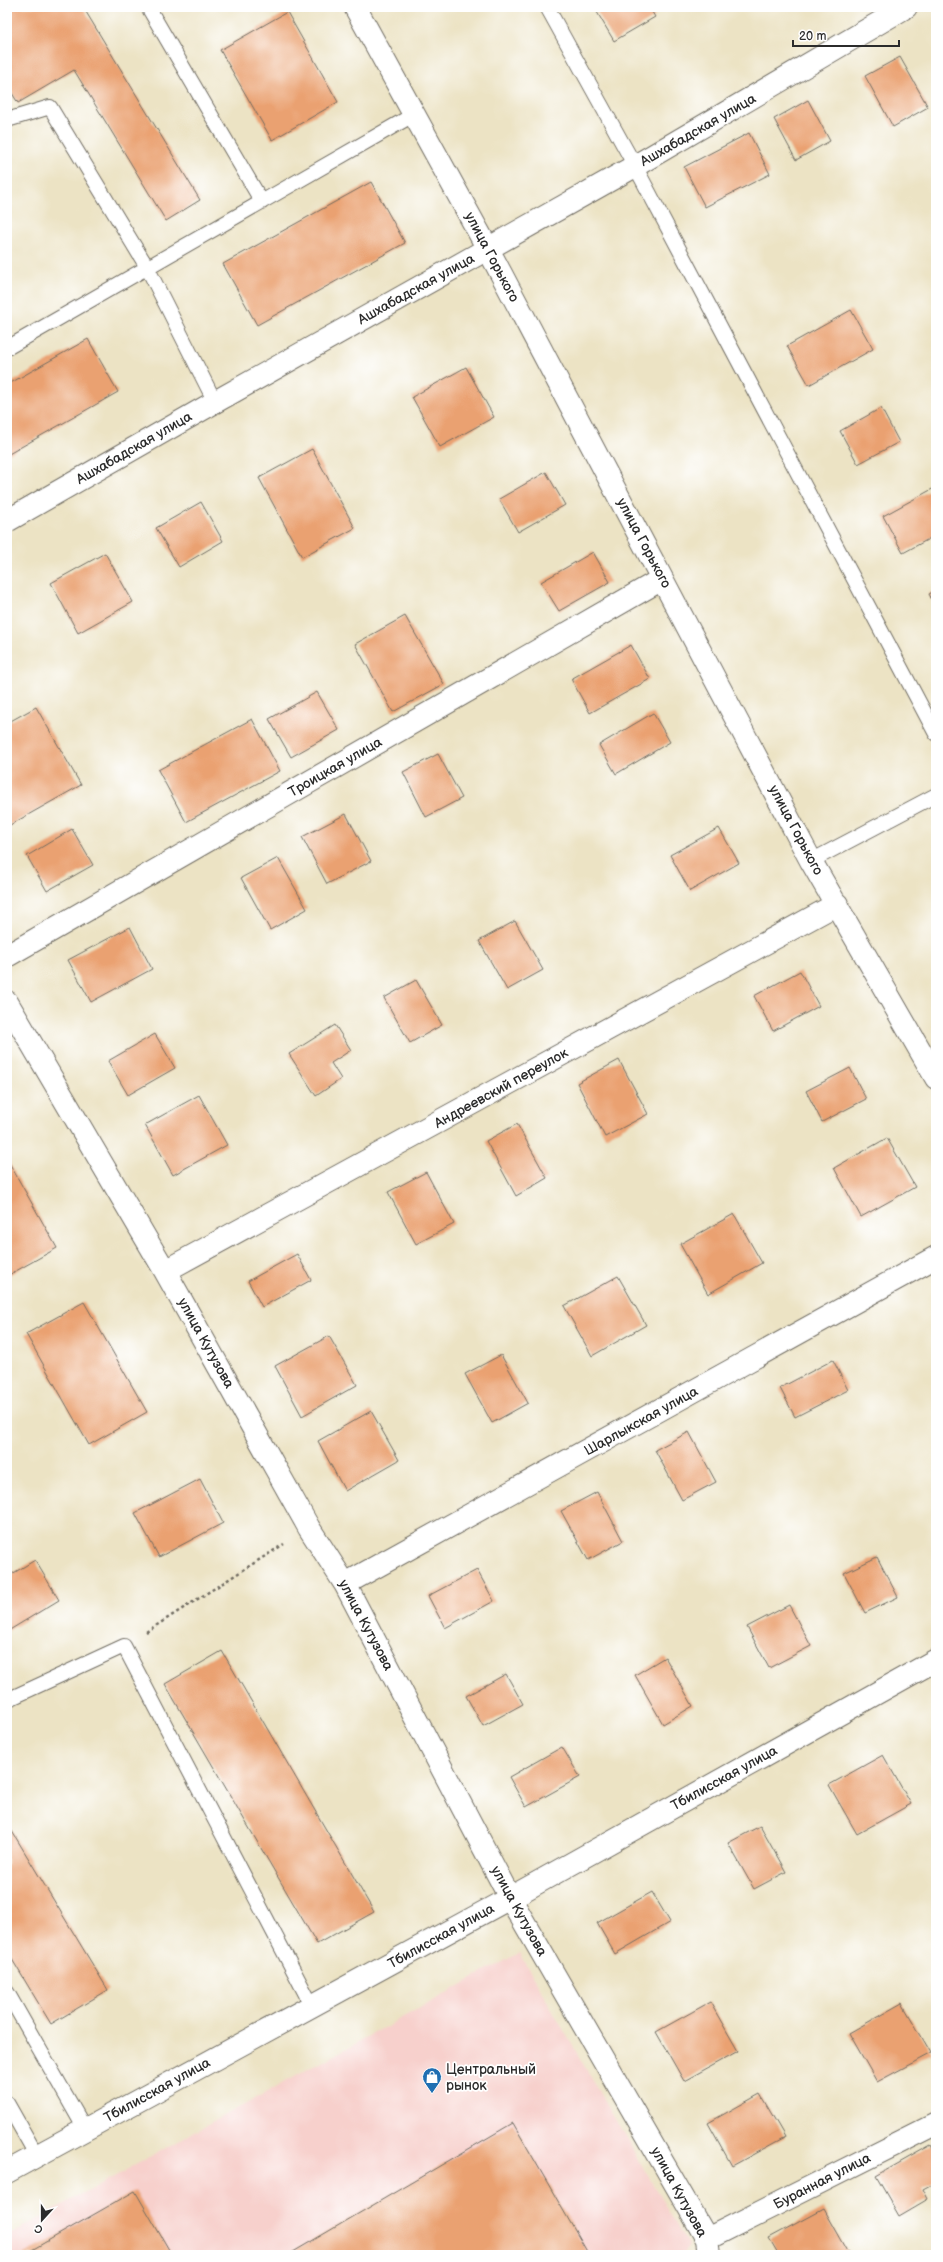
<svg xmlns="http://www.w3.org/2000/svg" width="943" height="2262" viewBox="0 0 943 2262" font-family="'Balsamiq Sans',sans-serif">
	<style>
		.built { fill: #f7d0cc }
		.building { fill: #eaa171 }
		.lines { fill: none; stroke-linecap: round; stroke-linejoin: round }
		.service-casing { stroke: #6f6b61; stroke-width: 16 }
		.minor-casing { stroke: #6f6b61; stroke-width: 24 }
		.path { stroke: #6f6b61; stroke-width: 2.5; stroke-dasharray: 3 3; stroke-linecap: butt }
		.service { stroke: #fff; stroke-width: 14 }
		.minor { stroke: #fff; stroke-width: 22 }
		.labels { text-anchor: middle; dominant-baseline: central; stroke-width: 3.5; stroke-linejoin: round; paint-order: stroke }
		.street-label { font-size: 14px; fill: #2b2b2b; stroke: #fff }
		.poi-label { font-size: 14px; fill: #2b2b2b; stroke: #fff; text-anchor: start }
	</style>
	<rect width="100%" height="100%" fill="#fff"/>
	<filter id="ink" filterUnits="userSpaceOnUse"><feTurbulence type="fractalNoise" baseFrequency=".025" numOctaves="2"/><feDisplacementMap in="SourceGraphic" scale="8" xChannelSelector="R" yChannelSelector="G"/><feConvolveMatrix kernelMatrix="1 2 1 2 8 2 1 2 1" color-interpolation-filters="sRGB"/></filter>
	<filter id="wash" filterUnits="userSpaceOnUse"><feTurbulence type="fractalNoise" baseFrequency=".012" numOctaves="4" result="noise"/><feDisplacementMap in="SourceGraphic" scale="16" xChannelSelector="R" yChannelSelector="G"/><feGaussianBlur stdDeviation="0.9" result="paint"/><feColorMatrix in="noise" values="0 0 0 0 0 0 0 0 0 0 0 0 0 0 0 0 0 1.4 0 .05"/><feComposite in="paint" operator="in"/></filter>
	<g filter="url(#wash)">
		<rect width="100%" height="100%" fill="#ece3c4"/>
		<path class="built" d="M519 1953 688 2245 683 2255H7V2236Z"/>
		<g id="blocks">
			<path class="building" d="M7 7H83L200 200 166 221 74 70 18 103 7 85Z
				M594 7H649L655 17 614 41Z
				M287 12 338 102 272 140 220 50Z
				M900 57 928 107 893 127 865 76Z
				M808 100 830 141 796 160 774 119Z
				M749 133 770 174 705 207 684 167Z
				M371 182 405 243 257 325 223 264Z
				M851 310 873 349 809 385 787 346Z
				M88 339 118 392 7 455V385Z
				M466 367 494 417 440 447 412 397Z
				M881 408 899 442 858 464 840 431Z
				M312 449 355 528 302 557 259 478Z
				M546 472 565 505 518 532 499 499Z
				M936 487V535L903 553 883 516Z
				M201 502 223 541 179 567 156 528Z
				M593 552 610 582 559 611 541 582Z
				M105 553 133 602 78 633 51 583Z
				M936 590V608L929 594Z
				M405 616 444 684 393 712 355 644Z
				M631 645 650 679 590 713 571 679Z
				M317 692 339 730 291 757 269 719Z
				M36 707 81 785 10 825 7 820V723Z
				M653 713 670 742 616 774 599 745Z
				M252 719 280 771 186 822 158 770Z
				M438 754 462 798 426 817 403 772Z
				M346 814 371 861 327 884 302 837Z
				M719 828 739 863 690 891 670 855Z
				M72 829 93 865 47 891 27 856Z
				M278 858 307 909 270 930 241 878Z
				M515 921 543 970 507 990 479 941Z
				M130 927 152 969 91 1002 68 960Z
				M800 971 819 1006 773 1031 754 996Z
				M416 980 442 1025 410 1043 384 998Z
				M335 1025 351 1050 331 1063 341 1079 316 1096 289 1054Z
				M155 1034 175 1068 128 1095 108 1061Z
				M619 1060 648 1114 605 1137 577 1083Z
				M850 1068 866 1099 822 1122 806 1091Z
				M199 1095 227 1145 173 1175 145 1125Z
				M517 1124 547 1178 516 1196 486 1141Z
				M887 1138 915 1187 861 1217 834 1168Z
				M7 1159 57 1248 7 1276Z
				M426 1172 454 1224 416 1244 388 1192Z
				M734 1214 762 1263 708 1294 680 1244Z
				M297 1254 311 1280 262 1307 248 1281Z
				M618 1276 646 1325 592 1356 564 1306Z
				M84 1302 147 1412 89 1445 26 1334Z
				M329 1336 357 1385 302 1416 275 1366Z
				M501 1355 528 1403 492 1423 465 1374Z
				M833 1360 848 1390 795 1417 780 1388Z
				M371 1411 399 1460 345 1491 318 1441Z
				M689 1432 716 1482 682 1500 655 1450Z
				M200 1479 223 1523 159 1557 135 1513Z
				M597 1492 623 1541 588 1560 561 1511Z
				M877 1557 898 1597 865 1613 844 1573Z
				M35 1560 59 1600 8 1631 7 1577Z
				M477 1570 494 1601 445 1628 428 1596Z
				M789 1605 811 1646 769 1668 747 1627Z
				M222 1651 374 1912 317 1944 165 1684Z
				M665 1657 693 1706 663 1724 635 1675Z
				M506 1674 523 1704 483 1726 466 1696Z
				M562 1747 580 1777 526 1807 509 1777Z
				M883 1755 911 1804 857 1834 829 1785Z
				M7 1823 108 1990 51 2024 7 1951Z
				M760 1826 786 1872 754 1889 728 1843Z
				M652 1892 670 1922 615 1954 597 1923Z
				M710 2002 738 2051 684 2081 656 2032Z
				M902 2003 931 2053 877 2082 849 2033Z
				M760 2094 785 2137 732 2166 708 2123Z
				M513 2123 589 2255H288Z
				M931 2145 936 2155V2182L923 2189 928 2199 899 2216 876 2176Z
				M135 2191 172 2255H23Z
				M823 2209 849 2255H779L769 2238Z"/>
		</g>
	</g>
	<g filter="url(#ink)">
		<use href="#blocks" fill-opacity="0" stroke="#6f6b61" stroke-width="1"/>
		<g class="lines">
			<g class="service-casing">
				<path id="service" d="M148 7 262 202
					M547 7 635 166 936 734
					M7 120 50 107 147 267 215 402
					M7 348 413 115
					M811 861 936 795
					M7 1700 124 1646 312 2006
					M7 1992 85 2129
					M7 2103 37 2156"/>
			</g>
			<g class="minor-casing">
				<path id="minor" d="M355 7 488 249 811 861 936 1078
					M7 521 215 402 635 166 906 7
					M7 956 662 579
					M7 1002 165 1271 309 1528 345 1584 510 1898 707 2239 709 2255
					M165 1271 837 904
					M345 1584 936 1257
					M7 2172 510 1898 936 1660
					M707 2239 936 2124"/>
			</g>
			<path class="path" d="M146 1632 284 1544"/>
			<use href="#service" class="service"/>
			<use href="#minor" class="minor"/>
		</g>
	</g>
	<defs>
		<g id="shop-pin" transform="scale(1)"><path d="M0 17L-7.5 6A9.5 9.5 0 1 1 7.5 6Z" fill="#1f6fb2" stroke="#fff"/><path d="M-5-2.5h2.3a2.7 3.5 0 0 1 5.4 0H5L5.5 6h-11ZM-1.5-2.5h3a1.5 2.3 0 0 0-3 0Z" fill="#fff"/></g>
	</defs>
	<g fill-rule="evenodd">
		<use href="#shop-pin" x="432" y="2077"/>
	</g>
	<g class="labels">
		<g class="street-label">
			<text transform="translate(698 130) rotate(-30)">Ашхабадская улица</text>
			<text transform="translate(492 257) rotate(62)">улица Горького</text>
			<text transform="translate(416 289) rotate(-29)">Ашхабадская улица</text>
			<text transform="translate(134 448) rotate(-30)">Ашхабадская улица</text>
			<text transform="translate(644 543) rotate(62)">улица Горького</text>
			<text transform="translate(335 767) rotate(-30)">Троицкая улица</text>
			<text transform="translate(796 830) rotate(62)">улица Горького</text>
			<text transform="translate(501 1088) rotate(-29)">Андреевский переулок</text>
			<text transform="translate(206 1343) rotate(61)">улица Кутузова</text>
			<text transform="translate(641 1421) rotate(-29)">Шарлыкская улица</text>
			<text transform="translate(366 1625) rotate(62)">улица Кутузова</text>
			<text transform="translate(724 1778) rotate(-29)">Тбилисская улица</text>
			<text transform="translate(519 1911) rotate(61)">улица Кутузова</text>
			<text transform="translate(441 1936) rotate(-29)">Тбилисская улица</text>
			<text transform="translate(157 2090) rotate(-29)">Тбилисская улица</text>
			<text transform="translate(822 2181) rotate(-27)">Буранная улица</text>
			<text transform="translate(679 2192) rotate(61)">улица Кутузова</text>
		</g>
		<g class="poi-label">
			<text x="446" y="2069">Центральный<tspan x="446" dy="16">рынок</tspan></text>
		</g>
	</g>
	<rect width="943" height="2262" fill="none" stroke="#fff" stroke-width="24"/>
	<g transform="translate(42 2220) rotate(201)" stroke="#ffffff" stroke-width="3" paint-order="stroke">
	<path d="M0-3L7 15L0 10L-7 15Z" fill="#2b2b2b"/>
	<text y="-6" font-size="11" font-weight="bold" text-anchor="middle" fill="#2b2b2b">С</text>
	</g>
	<path d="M793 40v6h106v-6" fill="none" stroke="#2b2b2b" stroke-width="2"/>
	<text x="799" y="40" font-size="12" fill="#2b2b2b" stroke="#ffffff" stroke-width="3" paint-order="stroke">20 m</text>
</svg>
